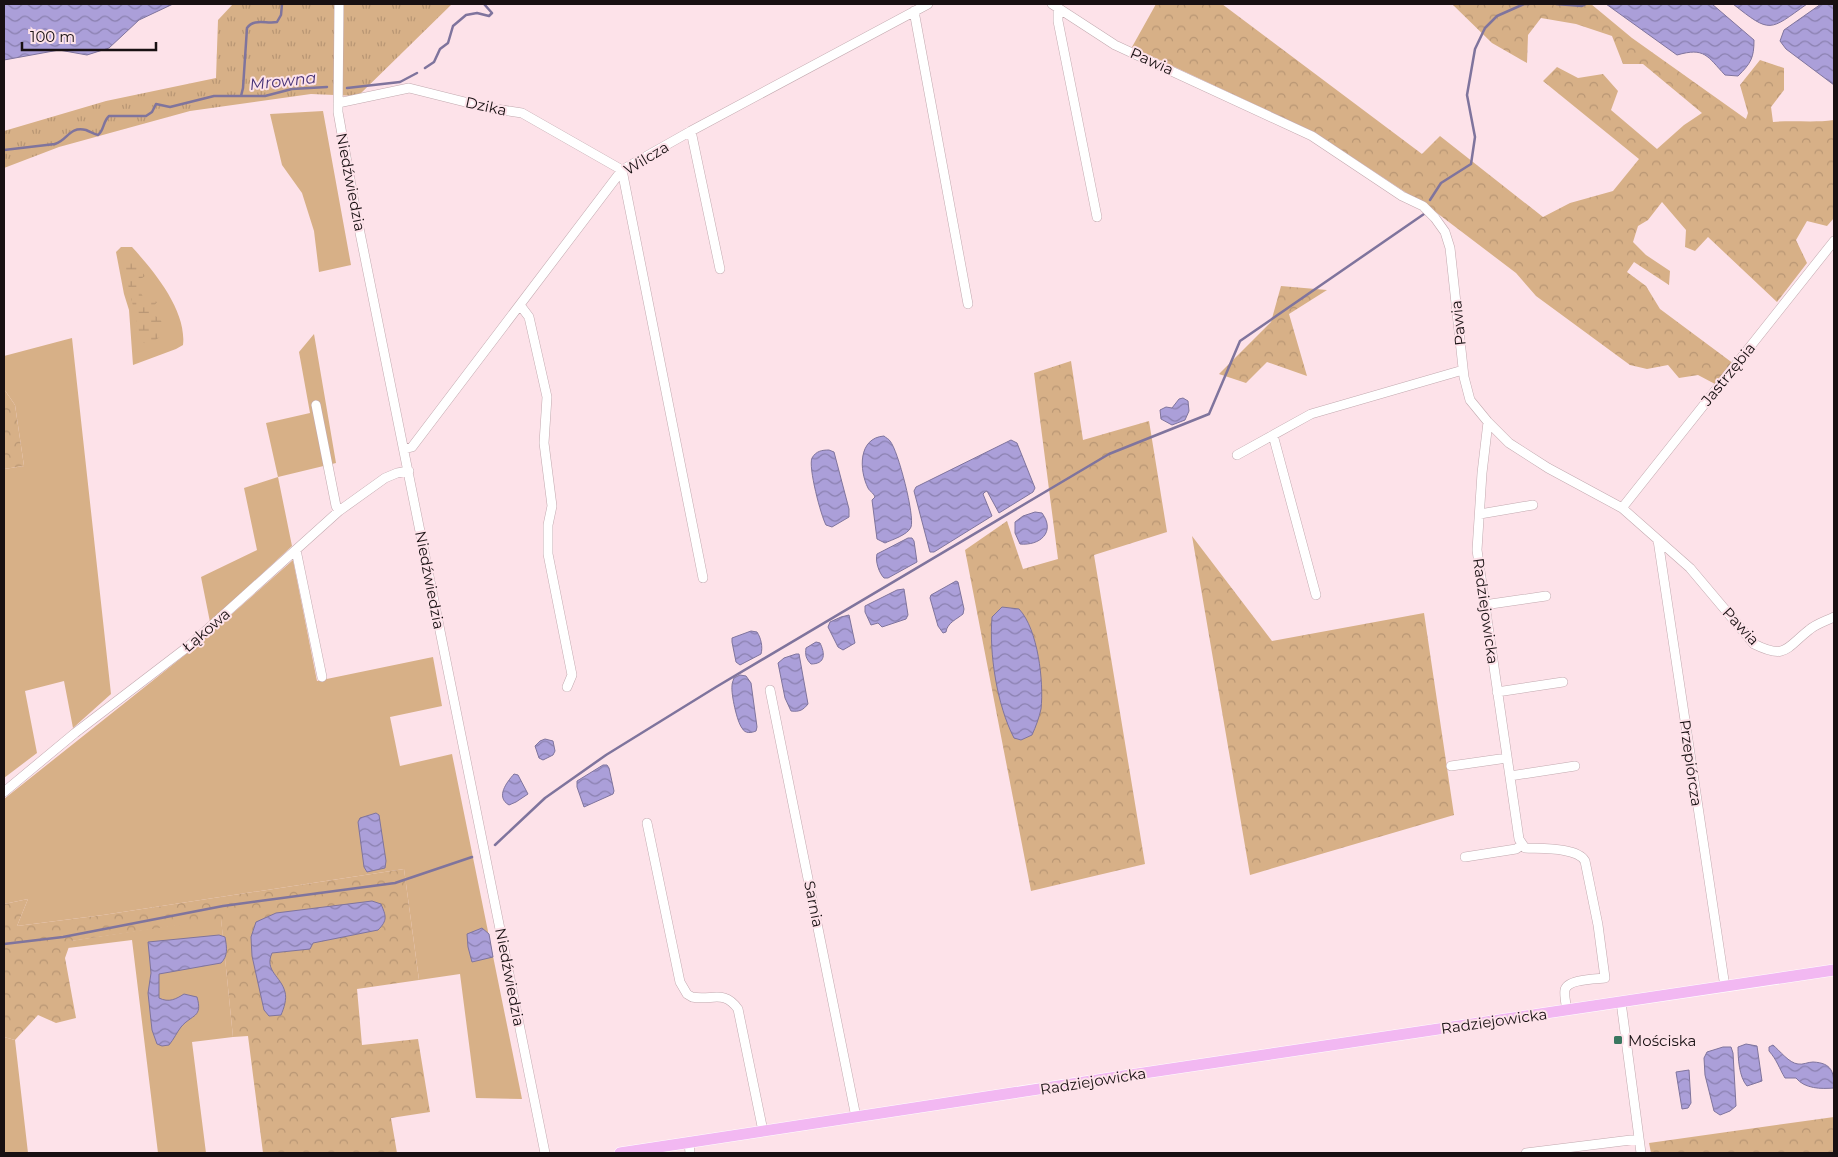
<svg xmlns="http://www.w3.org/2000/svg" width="1838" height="1157" viewBox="0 0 1838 1157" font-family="Montserrat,sans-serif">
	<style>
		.green { fill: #d7b087 }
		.forest { fill: url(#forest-crowns) }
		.wetland { fill: url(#wetland-marsh) }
		.park { fill: url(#park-tufts) }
		.water { fill: url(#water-waves); stroke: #7f749d }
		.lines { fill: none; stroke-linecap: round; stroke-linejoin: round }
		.stream { stroke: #7f749d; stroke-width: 2.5 }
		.minor-casing { stroke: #c2a9af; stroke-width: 10 }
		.major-casing { stroke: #fff; stroke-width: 12 }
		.minor { stroke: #fff; stroke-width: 9 }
		.major { stroke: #f2b8f2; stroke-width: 11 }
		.poi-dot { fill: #3a7660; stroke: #fde2e9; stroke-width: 2 }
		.labels { text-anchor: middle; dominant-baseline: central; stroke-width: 4; stroke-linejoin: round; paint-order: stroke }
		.street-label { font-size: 15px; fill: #181012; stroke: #fde2e9 }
		.poi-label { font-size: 15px; fill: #181012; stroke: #fde2e9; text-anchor: start }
		.water-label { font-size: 16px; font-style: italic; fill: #463277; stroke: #fde2e9 }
	</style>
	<defs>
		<pattern id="forest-crowns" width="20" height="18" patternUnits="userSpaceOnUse" patternTransform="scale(1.25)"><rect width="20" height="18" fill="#d7b087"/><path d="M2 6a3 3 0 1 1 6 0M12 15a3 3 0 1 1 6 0" fill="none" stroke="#b89674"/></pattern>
		<pattern id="wetland-marsh" width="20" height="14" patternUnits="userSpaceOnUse" patternTransform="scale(1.25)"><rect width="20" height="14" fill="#d7b087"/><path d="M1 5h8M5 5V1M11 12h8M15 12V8" fill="none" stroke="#b89674"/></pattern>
		<pattern id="park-tufts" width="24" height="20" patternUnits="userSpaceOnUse" patternTransform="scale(1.25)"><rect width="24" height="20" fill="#d7b087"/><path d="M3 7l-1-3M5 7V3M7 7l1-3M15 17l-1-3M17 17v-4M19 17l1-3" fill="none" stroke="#b89674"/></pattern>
		<pattern id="water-waves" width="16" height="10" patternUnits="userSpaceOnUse" patternTransform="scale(1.25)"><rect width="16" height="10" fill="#ab9fd9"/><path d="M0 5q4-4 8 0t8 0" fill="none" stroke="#8a80af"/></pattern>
	</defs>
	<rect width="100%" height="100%" fill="#fde2e9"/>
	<path class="green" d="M323 111 351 265 319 272 314 231 302 193 282 165 270 114Z
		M121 247H132C154 271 187 311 183 345L176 349 133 365 129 310 124 294 116 252Z
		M314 334 336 463 278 477 292 546 210 622 201 577 257 550 244 488 278 477 266 423 310 413 299 352Z
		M72 338 111 694 73 728 64 681 25 691 37 753 4 778V469L24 466 15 405 4 389V356Z
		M293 560 317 681 433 657 442 706 390 717 400 766 452 754 522 1099 476 1098 460 974 419 980 404 869 103 915 17 926 28 899 4 904V799L190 651Z
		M221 918 233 1037 192 1042 206 1153H158L132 940 68 948 70 941Z
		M4 1037 15 1040 28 1153H4Z"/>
	<path class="forest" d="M1156 4H1222L1422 154 1440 136 1543 217 1570 203 1613 191 1639 159 1543 81 1557 67 1578 78 1603 74 1618 91 1611 110 1657 149 1684 125 1702 113 1643 64H1623L1612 36 1576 24 1541 18 1528 35 1527 63 1492 43 1452 4H1591L1632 38 1746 119 1748 113 1740 85 1760 60 1784 68V90L1771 107 1773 122C1794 120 1813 123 1834 120V218L1827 226 1807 221 1796 240 1807 263 1777 302 1708 237 1695 251 1685 247 1686 230 1662 202 1648 220 1638 226 1633 242 1646 255 1670 271 1669 285 1634 262 1627 272 1646 286 1660 309 1734 364 1715 384 1698 375 1679 378 1668 365 1647 369 1630 365 1536 296 1516 273 1437 213 1314 132 1132 47Z
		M1281 286 1327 290 1289 314 1307 376 1267 362 1246 383 1219 374 1271 322Z
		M1071 361 1083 440 1149 421 1167 532 1094 555 1145 864 1031 891 965 550 1007 521 1023 569 1058 559 1034 373Z
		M4 389 15 405 24 466 4 469Z
		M1192 536 1272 641 1424 613 1454 815 1250 875Z
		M404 869 419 980 357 989 362 1045 418 1039 430 1112 391 1118 397 1153H263L248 1036 233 1037 221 919 71 941 65 958 76 1018 56 1023 38 1015 15 1040 4 1037V904L28 899 17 926 103 915Z
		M1834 1117V1153H1651L1649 1143Z"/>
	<path class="wetland" d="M127 260 135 263 145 276 136 282 143 297 157 302 150 311 165 324 160 337 148 345 141 341 125 271Z"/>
	<path class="park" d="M233 4H452L358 96 311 94 190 111 59 147 4 168V131L106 101 216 78 218 20Z"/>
	<path class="water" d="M4 4H173L139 20 109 48 87 55 59 50 4 60Z
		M1606 4H1712L1754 40C1754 58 1751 63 1738 76L1725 75C1707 56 1705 47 1677 55Z
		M1733 4H1807C1769 31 1771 34 1733 4Z
		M1821 4H1834V85L1786 49 1780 41 1784 30Z
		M1183 398 1188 401 1189 411 1185 420 1172 425 1161 419 1160 410 1166 407 1172 408 1179 399Z
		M884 436C886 438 889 439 890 441 898 450 915 516 911 527 908 535 891 540 885 543L877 539 872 500 875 497C873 492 870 492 868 488 859 470 858 438 884 436Z
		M1011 440 1017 443 1035 488 1033 492 999 513 987 491 985 492 983 494 992 516 934 552H930L914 491 916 487Z
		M829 450 834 452 849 509V517L832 527 826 525C821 516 808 467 812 458 816 451 822 450 829 450Z
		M1035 512 1042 513C1056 532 1040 546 1020 544L1015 533V522L1023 516Z
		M908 538H912L914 541 917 562 888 578H884C879 573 875 561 877 554Z
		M956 581 958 582 964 609 963 614C957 619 947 623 946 632L943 633 938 626 930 598 931 595Z
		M904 589 908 615 906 619 882 627 878 623 871 625 865 612V606L897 590Z
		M1002 607 1019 609C1038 629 1044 682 1041 709 1039 718 1036 726 1032 735L1021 740 1014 738C997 705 989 654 992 617Z
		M849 615 855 643 843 650 838 647 828 627 830 622 841 617Z
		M751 631 757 632C761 638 763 647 761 654L740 665 736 662 732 642V638Z
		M816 642 820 643C825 653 826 664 811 664 806 659 805 655 806 648Z
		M796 654H799L808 704C803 710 800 712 791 711L785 698 778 663 784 658Z
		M740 675 746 676 751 683 757 727 756 731C751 733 745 734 742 728 737 722 731 694 732 686 732 683 733 681 734 678Z
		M545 739 553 741 555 751 553 755 543 760 539 758 535 746 540 741Z
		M603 765H607L609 768 614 791 613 794 584 807 577 787V781Z
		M514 774 518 775 528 794 516 802 509 805C495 797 507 782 514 774Z
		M376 813 379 815 386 861 385 868 367 872 364 867 358 822 360 818Z
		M372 901 381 904C386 916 388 920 378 930L313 943 310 949 272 953C264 971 281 976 285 992 287 999 284 1008 281 1015L269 1016 264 1010 252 956 251 937 256 922 276 913Z
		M482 928 489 934 493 957 472 962 468 947 467 934Z
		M219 935 225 937C227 948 228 956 221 963L159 974V998C169 1003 176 999 184 994L197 997C203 1018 192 1014 181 1027 177 1032 174 1039 169 1045L162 1046 157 1044 152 1030 148 993 151 973 148 942Z
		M1746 1044 1757 1046 1762 1081 1747 1086C1739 1077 1738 1058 1738 1047Z
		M1773 1045C1780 1051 1789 1063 1798 1064 1803 1065 1808 1062 1813 1062 1832 1063 1834 1072 1834 1088 1821 1089 1805 1089 1796 1078H1785C1779 1068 1777 1060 1769 1051V1047Z
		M1723 1047H1731L1733 1053 1736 1106 1730 1111 1720 1115 1714 1111 1705 1075 1704 1058 1707 1052Z
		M1689 1070 1691 1103 1688 1108 1682 1109 1676 1072Z"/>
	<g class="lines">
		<path class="stream" d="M1556 4 1582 6 1586 4
			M425 68 434 62 440 49 448 43 453 26 466 15 477 13 489 16 492 13 484 4
			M347 88 400 82 417 73
			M241 96 243 88 247 28C254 18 266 24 277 22L281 15 282 4
			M4 150 55 144C68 140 69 126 86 130 91 132 93 134 98 135 104 131 103 121 109 116H146L152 112 156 104 170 107 214 96H265L292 89 327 87
			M1430 200 1441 183 1471 164 1475 137 1467 95 1475 49 1485 28 1497 16 1524 4H1529
			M495 845 545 798 606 755 716 687 1109 454 1209 414 1240 341 1424 214
			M4 944 63 937 223 906 395 883 472 857"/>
		<g class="minor-casing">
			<path id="minor" d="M339 4 338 112 356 213 545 1153
				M1052 4 1115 45 1312 136 1402 196 1423 206 1435 218 1445 232 1450 248 1464 377 1470 400 1488 422 1509 443 1548 468 1622 508 1690 568 1754 644C1786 660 1786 648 1809 630 1816 624 1826 621 1834 617
				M1058 7V21L1097 217
				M914 11 968 304
				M338 103 409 88 489 108 522 113 622 170 703 578
				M691 131 720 269
				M520 305 529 317 547 397 544 443 552 506 548 525V554L572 675 567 687
				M316 405 336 506 339 511
				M1488 422 1482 473 1477 550 1519 839 1525 848C1541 849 1577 847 1585 861L1598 925 1605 978C1596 979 1567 979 1565 990 1564 996 1566 1004 1567 1010
				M1273 435 1316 595
				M404 449 412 447 622 170 691 131 928 4
				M1237 455 1311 414 1463 370
				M1622 508 1834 241
				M1480 514 1533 505
				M1658 540 1725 987
				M296 550 322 677
				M1484 605 1546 596
				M770 690 856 1117
				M1497 692 1563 682
				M1451 766 1507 758
				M1510 776 1575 766
				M4 792 75 733 190 645 339 511 385 478 397 473 409 471
				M647 823 680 982 687 994 692 997C712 1001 724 989 738 1009L763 1131
				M1465 857 1516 849 1522 845
				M1621 1002 1641 1153
				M689 1143 690 1153
				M1526 1153 1639 1139"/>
		</g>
		<g class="major-casing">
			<path id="major" d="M620 1153 1117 1077 1834 970"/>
		</g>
		<use href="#minor" class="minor"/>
		<use href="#major" class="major"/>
	</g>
	<rect class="poi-dot" x="1613" y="1035" width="10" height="10" rx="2.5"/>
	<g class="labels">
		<g class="street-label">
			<text transform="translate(1152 61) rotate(24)">Pawia</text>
			<text transform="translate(486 106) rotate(12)">Dzika</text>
			<text transform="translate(646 158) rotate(-31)">Wilcza</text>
			<text transform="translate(351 182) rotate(79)">Niedźwiedzia</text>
			<text transform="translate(1458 323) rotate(-96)">Pawia</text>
			<text transform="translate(1728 374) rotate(-51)">Jastrzębia</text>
			<text transform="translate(430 580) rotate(79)">Niedźwiedzia</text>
			<text transform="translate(1486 611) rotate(82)">Radziejowicka</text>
			<text transform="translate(1741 626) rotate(47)">Pawia</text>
			<text transform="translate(206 630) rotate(-41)">Łąkowa</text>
			<text transform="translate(1691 763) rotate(82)">Przepiórcza</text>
			<text transform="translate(814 904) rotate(79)">Sarnia</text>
			<text transform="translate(510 977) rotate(79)">Niedźwiedzia</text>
			<text transform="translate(1494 1021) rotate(-8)">Radziejowicka</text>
			<text transform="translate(1093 1081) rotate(-9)">Radziejowicka</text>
		</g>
		<g class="poi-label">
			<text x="1628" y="1040">Mościska</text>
		</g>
		<g class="water-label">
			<text transform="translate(283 81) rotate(-6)">Mrowna</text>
		</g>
	</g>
	<rect width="1838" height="1157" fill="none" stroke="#181012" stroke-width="10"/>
	<path d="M22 42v8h134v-8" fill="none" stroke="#181012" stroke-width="2.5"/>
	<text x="30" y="42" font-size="15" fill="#181012" stroke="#fde2e9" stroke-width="4" paint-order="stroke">100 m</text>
</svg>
